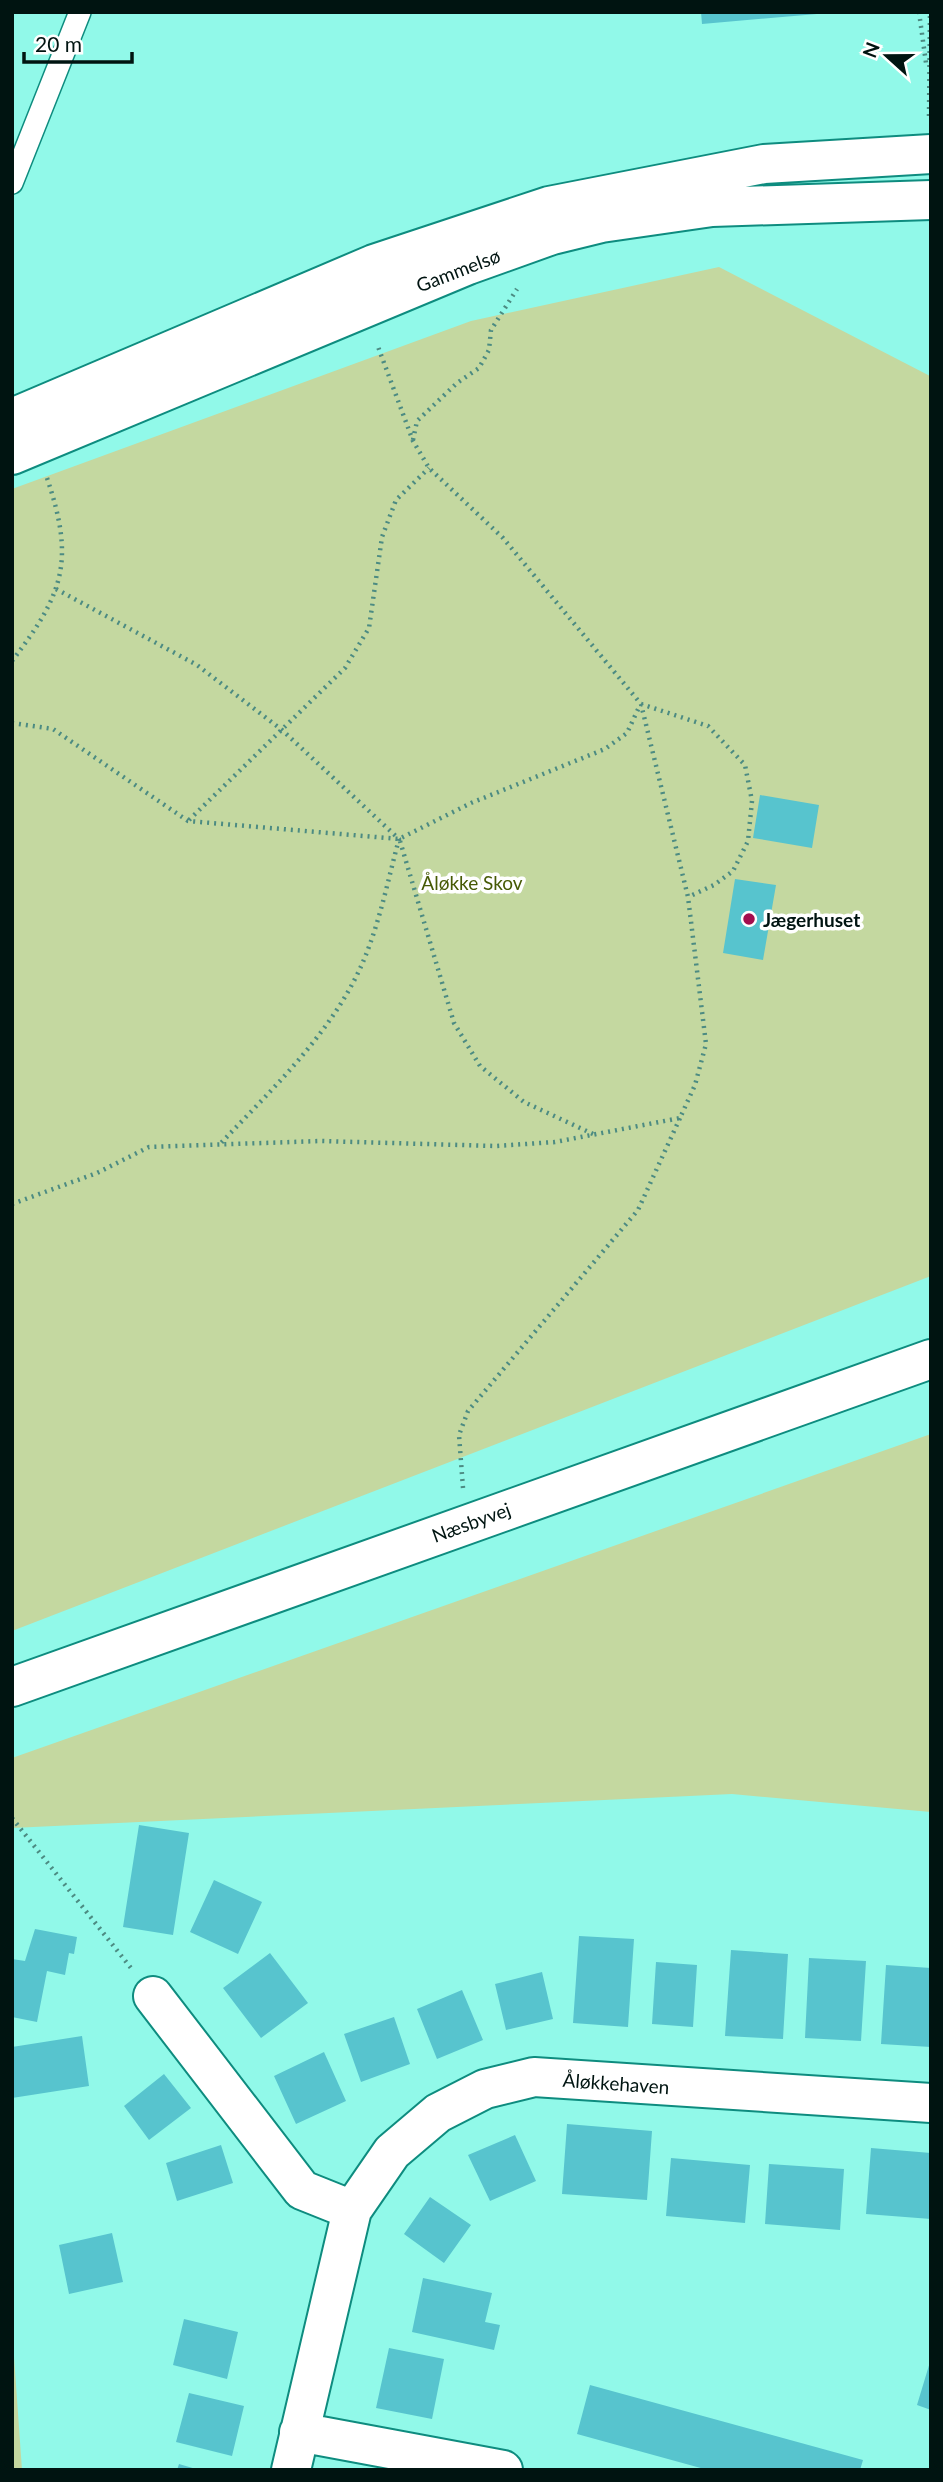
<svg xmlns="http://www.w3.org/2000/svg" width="943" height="2482" viewBox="0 0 943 2482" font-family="Lato,sans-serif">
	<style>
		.green { fill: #c4d8a0 }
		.building { fill: #57c4ce }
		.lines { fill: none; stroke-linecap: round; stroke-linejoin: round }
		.service-casing { stroke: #0e8c7f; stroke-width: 24 }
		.minor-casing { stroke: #0e8c7f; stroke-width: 42 }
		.tertiary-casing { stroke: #0e8c7f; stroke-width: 42 }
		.path { stroke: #4c8b82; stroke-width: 4.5; stroke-dasharray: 2 5; stroke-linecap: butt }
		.service { stroke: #fff; stroke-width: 21 }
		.minor { stroke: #fff; stroke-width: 38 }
		.tertiary { stroke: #fff; stroke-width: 38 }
		.poi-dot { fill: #a30e4e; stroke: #fff; stroke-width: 2.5 }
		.labels { text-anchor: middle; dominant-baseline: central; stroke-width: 7; stroke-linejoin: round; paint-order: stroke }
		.street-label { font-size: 19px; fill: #001411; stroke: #fff }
		.park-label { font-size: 19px; fill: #465a05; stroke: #fff }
		.poi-label { font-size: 19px; font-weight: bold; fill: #001411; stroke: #fff; text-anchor: start }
	</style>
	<rect width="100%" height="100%" fill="#91f9e9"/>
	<path class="green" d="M719 267 930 376 931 1276 12 1631V489L471 321Z
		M931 1434V1812L732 1794 12 1828V1758Z
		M12 2328 22 2470H12Z"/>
	<path class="building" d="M701 12H816L817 14 702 24Z
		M760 795 819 805 812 848 753 838Z
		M735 879 776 885 763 960 723 953Z
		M139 1825 189 1833 173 1935 123 1927Z
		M214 1880 262 1902 238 1954 190 1932Z
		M35 1929 77 1937 74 1954 69 1953 65 1975 47 1971 37 2022 12 2017V1959L25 1961Z
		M579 1936 634 1939 628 2027 573 2023Z
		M731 1950 788 1954 783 2039 725 2036Z
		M270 1953 308 2003 261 2038 223 1988Z
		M809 1958 866 1961 861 2041 805 2038Z
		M656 1962 697 1965 693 2027 652 2024Z
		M886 1965 931 1968V2047L881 2044Z
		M542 1972 553 2019 506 2030 495 1984Z
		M462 1990 483 2040 437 2059 417 2009Z
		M394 2017 410 2064 361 2082 344 2034Z
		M82 2036 89 2086 12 2098V2047Z
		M324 2052 346 2101 296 2124 274 2076Z
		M164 2074 191 2108 149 2140 124 2106Z
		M567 2124 652 2131 647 2200 562 2194Z
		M515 2135 536 2181 490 2201 468 2155Z
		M221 2145 233 2183 177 2201 166 2163Z
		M871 2148 931 2153V2219L866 2214Z
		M671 2158 750 2165 745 2223 666 2216Z
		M769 2164 844 2169 840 2230 765 2224Z
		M430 2197 471 2225 444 2263 404 2234Z
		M112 2233 123 2282 69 2294 59 2245Z
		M423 2278 492 2293 485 2322 500 2325 494 2350 412 2332Z
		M184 2319 238 2332 227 2379 173 2365Z
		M389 2348 444 2359 432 2419 376 2408Z
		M930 2362H931V2410L917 2405Z
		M590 2385 863 2460 860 2470H708L577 2434Z
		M189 2393 244 2406 232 2456 176 2442Z
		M179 2464 196 2469V2470H177Z"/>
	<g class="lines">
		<g class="service-casing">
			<path id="service" d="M12 183 80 12"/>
		</g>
		<g class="minor-casing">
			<path id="minor" d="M153 1996 302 2190 352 2210
				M299 2432 503 2470
				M291 2470 352 2210 392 2152 438 2113 485 2089 534 2077 931 2103"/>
		</g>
		<g class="tertiary-casing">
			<path id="tertiary" d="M12 418 374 264 549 206 764 164 931 154
				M12 455 468 265 552 235 601 223 712 207 931 200
				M12 1687 931 1359"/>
		</g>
		<path class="path" d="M919 12 926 63
			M929 116 930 12
			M413 440 417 421 457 383 479 368 489 350 491 330 517 289
			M56 589 197 665 282 730 399 839C389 876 381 916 367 952 339 1026 274 1087 221 1143
			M12 661C64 593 75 561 47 478
			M641 704 708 726 745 765 752 801 748 841 733 871 714 885 688 897
			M12 723 53 729 188 821 399 839 471 803 605 749 627 733 640 705
			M189 820 345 668 369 628 382 537 396 500 429 468
			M400 841 454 1023 480 1066 524 1102 593 1134
			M12 1204 97 1173 149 1147 320 1141 496 1146 555 1142 680 1118 695 1085 706 1044 688 897 641 704 503 538 429 468 413 441 377 344
			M463 1488 459 1435 468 1411 638 1210 680 1118
			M12 1818 131 1968"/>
		<use href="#service" class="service"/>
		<use href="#minor" class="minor"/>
		<use href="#tertiary" class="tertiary"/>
	</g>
	<circle class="poi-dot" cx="749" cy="919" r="7"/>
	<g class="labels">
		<g class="street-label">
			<text transform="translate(458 270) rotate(-21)">Gammelsø</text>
			<text transform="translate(471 1522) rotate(-20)">Næsbyvej</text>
			<text transform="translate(616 2083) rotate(4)">Åløkkehaven</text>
		</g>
		<g class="park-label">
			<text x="472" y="882">Åløkke Skov</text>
		</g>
		<g class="poi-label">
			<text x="763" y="919">Jægerhuset</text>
		</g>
	</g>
	<rect width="943" height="2482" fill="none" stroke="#001411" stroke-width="28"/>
	<g transform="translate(887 56) rotate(291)" stroke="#ffffff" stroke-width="5" paint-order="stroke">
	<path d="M0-5L12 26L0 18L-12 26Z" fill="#001411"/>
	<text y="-10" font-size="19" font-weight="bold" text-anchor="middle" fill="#001411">N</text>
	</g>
	<path d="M24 52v10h108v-10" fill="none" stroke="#001411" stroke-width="3.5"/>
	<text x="35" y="52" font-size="21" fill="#001411" stroke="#ffffff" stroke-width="5" paint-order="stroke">20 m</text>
</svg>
